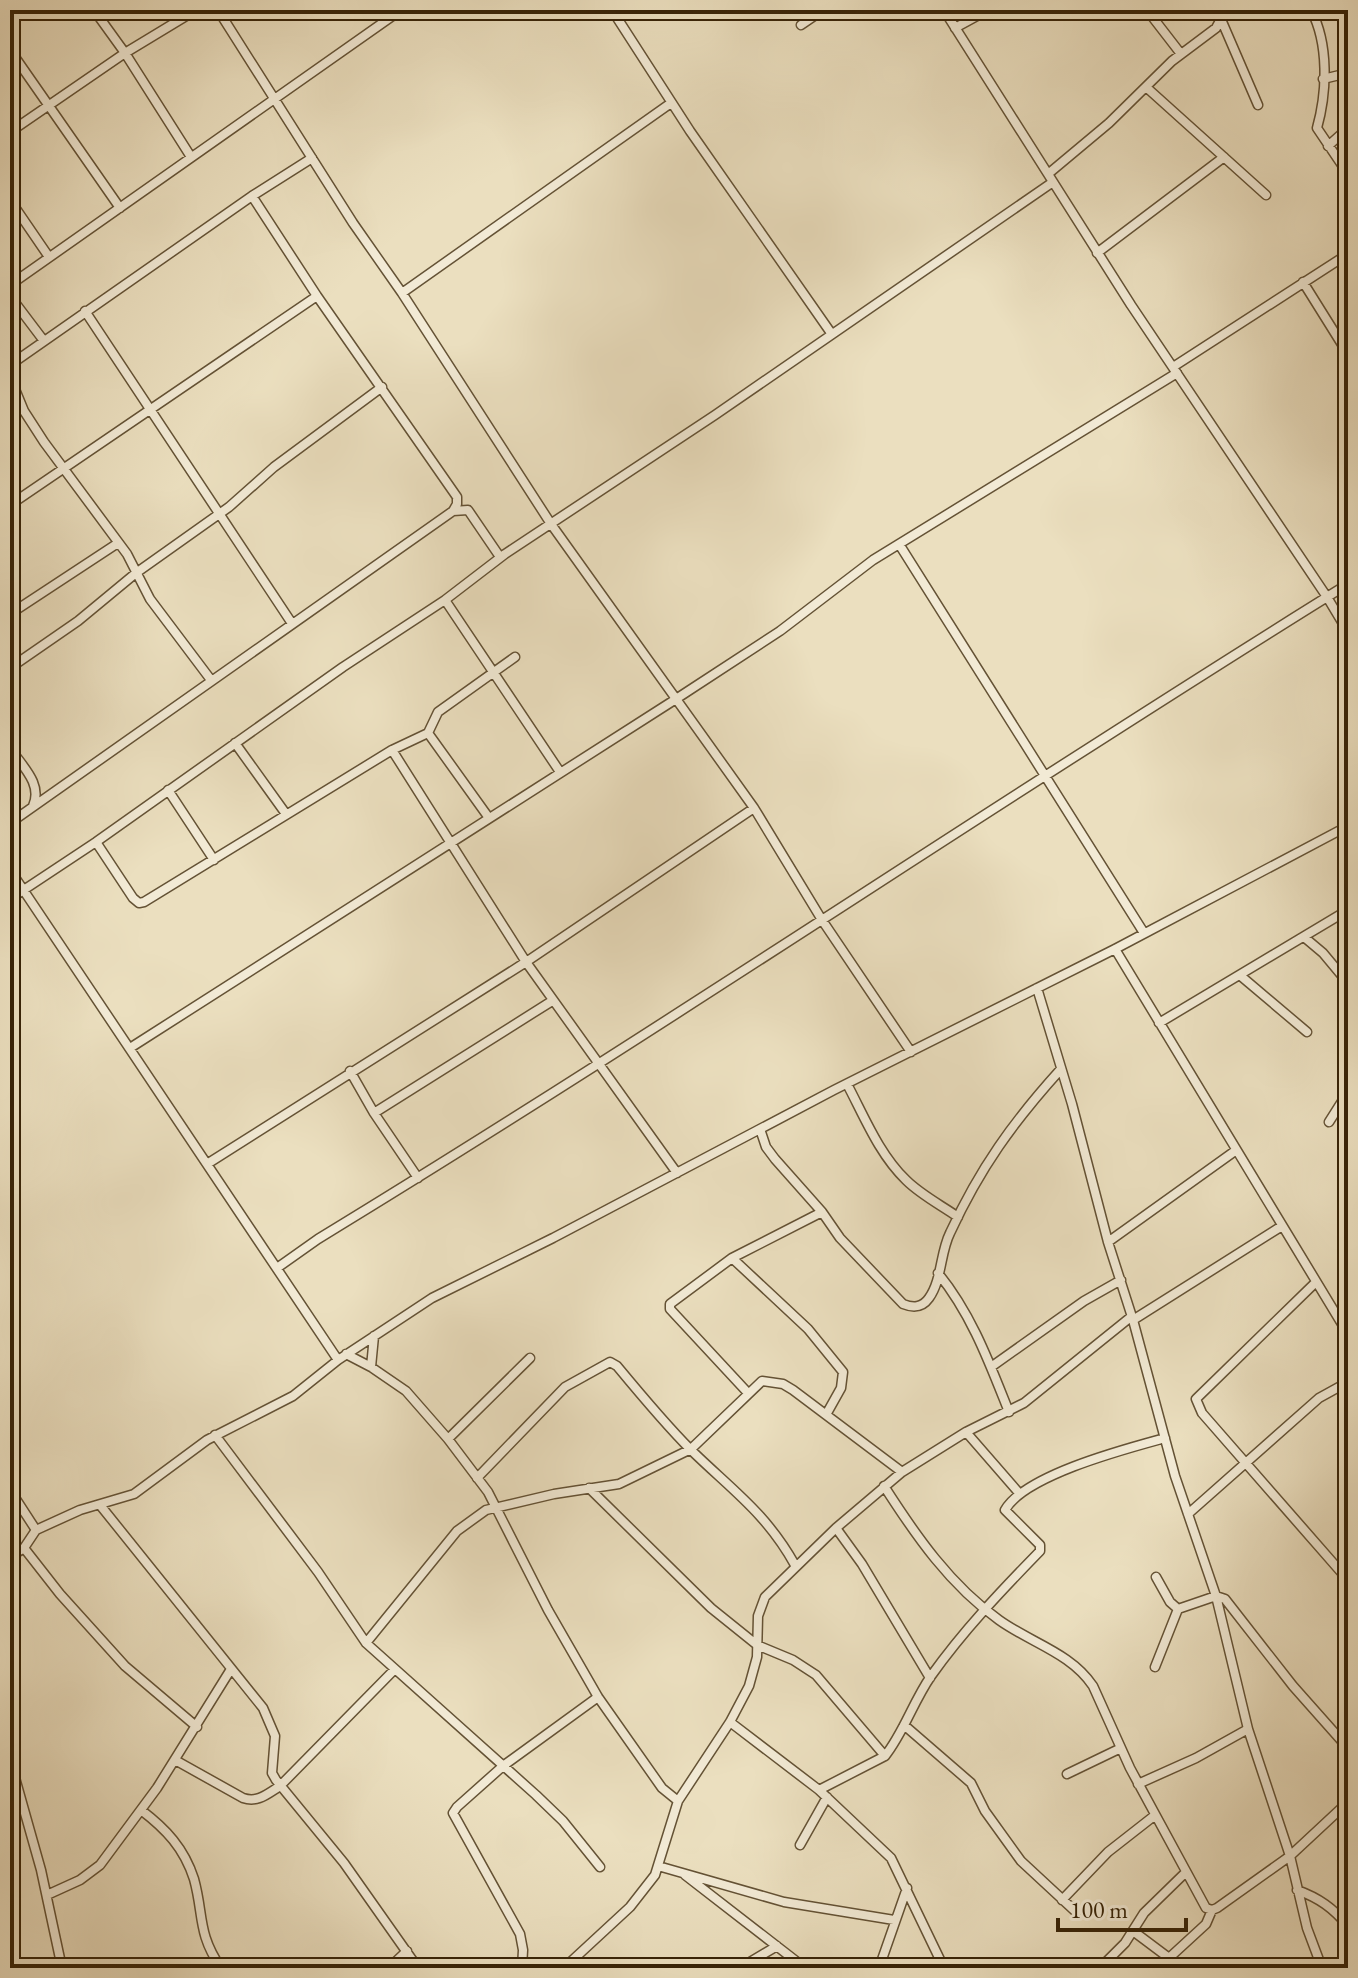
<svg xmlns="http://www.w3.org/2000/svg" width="1358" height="1978" viewBox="0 0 1358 1978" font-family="'EB Garamond',serif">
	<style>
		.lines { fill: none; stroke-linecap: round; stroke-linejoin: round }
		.minor-casing { stroke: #645235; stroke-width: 11 }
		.minor { stroke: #f2ead5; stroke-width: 8 }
	</style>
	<rect width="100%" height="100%" fill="#ebdfbf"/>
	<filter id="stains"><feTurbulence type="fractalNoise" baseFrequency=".0025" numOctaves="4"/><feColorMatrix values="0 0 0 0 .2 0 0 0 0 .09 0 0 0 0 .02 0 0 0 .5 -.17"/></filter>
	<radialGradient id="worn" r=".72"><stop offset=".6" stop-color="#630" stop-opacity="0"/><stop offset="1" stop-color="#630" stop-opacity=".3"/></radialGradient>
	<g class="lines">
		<g class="minor-casing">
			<path id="minor" d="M94 10 125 53 191 157
				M218 10 353 223 402 293 551 524 754 808 822 920 911 1052
				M612 10 690 131 831 333
				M944 10 1131 305 1327 597 1348 632
				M1147 10 1181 54
				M1217 10 1258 105
				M1311 10C1329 44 1327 92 1317 128L1348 174
				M801 25 823 10
				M955 28 988 10
				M10 50 120 208
				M1323 79 1348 73
				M1146 87 1266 195
				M10 132 125 53 196 10
				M1328 146 1348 128
				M1048 174 1109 123 1172 61 1216 28 1226 10
				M252 196 317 296 457 497V504L453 511 468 510 500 557
				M10 200 49 257
				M1097 253 1224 157
				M1303 282 1348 354
				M10 285 401 10
				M402 293 671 103
				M10 296 44 341
				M85 311 291 622
				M10 365 252 196 312 158
				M1173 367 1348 254
				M10 377 24 411 44 442 127 554 150 599 211 680
				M10 505 317 296
				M899 544 1144 933
				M445 600 560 772
				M10 614 118 543
				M10 668 78 621 136 573 229 507 274 467 382 387
				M428 733 489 818
				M235 743 286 814
				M10 748C22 766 43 784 33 806
				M392 750 526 962 677 1173
				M168 790 214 860
				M10 823 453 511
				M96 842 133 898 139 903 144 902 392 750 428 733 438 712 515 657
				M10 870 338 1360
				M10 899 96 842 343 667 445 600 505 554 715 415 1053 182
				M1304 937 1323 953 1348 983
				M1115 949 1348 1334
				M1242 977 1307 1032
				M1037 988 1072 1104 1108 1242 1133 1320 1175 1476 1216 1596 1248 1729 1290 1856 1307 1928 1322 1968
				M1159 1023 1348 910
				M130 1048 676 699 780 631 873 560 1177 373
				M350 1071 374 1113 418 1178
				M847 1084C864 1116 879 1154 906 1180 921 1195 941 1205 958 1217
				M374 1113 552 1001
				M1329 1122 1348 1092
				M760 1129 766 1147 775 1159 822 1212 840 1238 903 1304C913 1308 922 1308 929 1298 942 1280 940 1253 950 1233 980 1168 1013 1122 1061 1069
				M207 1164 526 962 754 808
				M1108 1242 1235 1151
				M732 1258 808 1329 843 1372 841 1388 827 1413
				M277 1268 318 1239C666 1027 1002 798 1348 584
				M938 1273C972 1315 989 1362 1009 1412
				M1315 1283 1196 1399 1202 1413 1348 1580
				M1133 1320 1282 1226
				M346 1354 371 1367 406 1391 448 1439 488 1492 548 1610 598 1697 662 1788 678 1801
				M371 1367 374 1336
				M991 1367 1084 1301 1121 1280
				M748 1393 670 1309V1304L732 1258 822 1212
				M966 1432 1019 1493
				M215 1435 318 1572 366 1643 536 1795 563 1821 600 1867
				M448 1439 530 1358
				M477 1478 565 1387 610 1362 617 1366C641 1395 665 1424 691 1450 732 1490 766 1513 795 1565
				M884 1486C916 1536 950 1585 999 1620 1031 1643 1071 1653 1093 1686L1130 1768 1206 1908 1212 1910 1217 1908 1290 1856 1348 1802
				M589 1488 711 1608 757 1645 793 1660 816 1675 885 1756
				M10 1490 36 1530
				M100 1505 263 1708 275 1736 272 1773 276 1780 344 1863 418 1968
				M1188 1514 1319 1398 1348 1382
				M836 1528 862 1564 930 1678
				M24 1548 60 1594 125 1666 197 1727
				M10 1557 24 1548 36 1530 80 1510 134 1494 207 1440 293 1396 338 1360 432 1298 553 1238 834 1090 1115 949 1348 826
				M1156 1577 1170 1602 1178 1609
				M366 1643 457 1531 486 1510 554 1494 619 1484 691 1449 762 1381 783 1384 793 1390 902 1472
				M1155 1667 1178 1609 1216 1596 1225 1599 1293 1686 1348 1748
				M730 1722 819 1790 891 1858 944 1968
				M904 1725 971 1783 985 1811 1021 1861 1076 1912
				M10 1760 41 1870 62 1968
				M175 1760 243 1798C258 1803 267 1794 280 1786L394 1670
				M1067 1774 1121 1748
				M1138 1784 1196 1758 1248 1729
				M819 1790 885 1756C904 1732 913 1702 931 1676 963 1631 1001 1591 1040 1551V1545L1005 1510C1025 1475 1125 1449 1165 1438
				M141 1810C166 1829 184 1848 194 1879 204 1915 197 1933 221 1968
				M800 1845 827 1797
				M658 1866 784 1902 894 1920
				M685 1875 805 1968
				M1297 1890C1319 1898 1333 1908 1348 1926
				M47 1895 80 1880 100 1865 157 1788 231 1669
				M1062 1900 1108 1852 1154 1816
				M1133 1931 1169 1958 1174 1968
				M1169 1958 1206 1924 1212 1910
				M389 1968 407 1951
				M522 1968 523 1950 520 1934 453 1813 457 1807 503 1766 598 1697
				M564 1968 630 1907 655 1875 678 1801 730 1722 749 1686 757 1657 758 1616 765 1597 836 1528 902 1472 966 1432 1024 1403 1132 1316
				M740 1968 777 1946
				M879 1968 907 1888
				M1100 1968 1125 1943 1144 1913 1185 1873"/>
		</g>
		<use href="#minor" class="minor"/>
	</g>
	<rect width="1358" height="1978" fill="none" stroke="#ebdfbf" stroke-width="40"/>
	<rect x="12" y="12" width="1334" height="1954" fill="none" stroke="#372307" stroke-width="4"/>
	<rect x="20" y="20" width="1318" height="1938" fill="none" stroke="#372307" stroke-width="2"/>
	<path d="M1058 1918v12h128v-12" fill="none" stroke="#372307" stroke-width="4"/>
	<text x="1070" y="1918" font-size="24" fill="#372307" stroke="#f2ead5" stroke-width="6" paint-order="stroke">100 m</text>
	<rect width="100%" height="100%" filter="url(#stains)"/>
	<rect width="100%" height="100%" fill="url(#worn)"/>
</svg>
